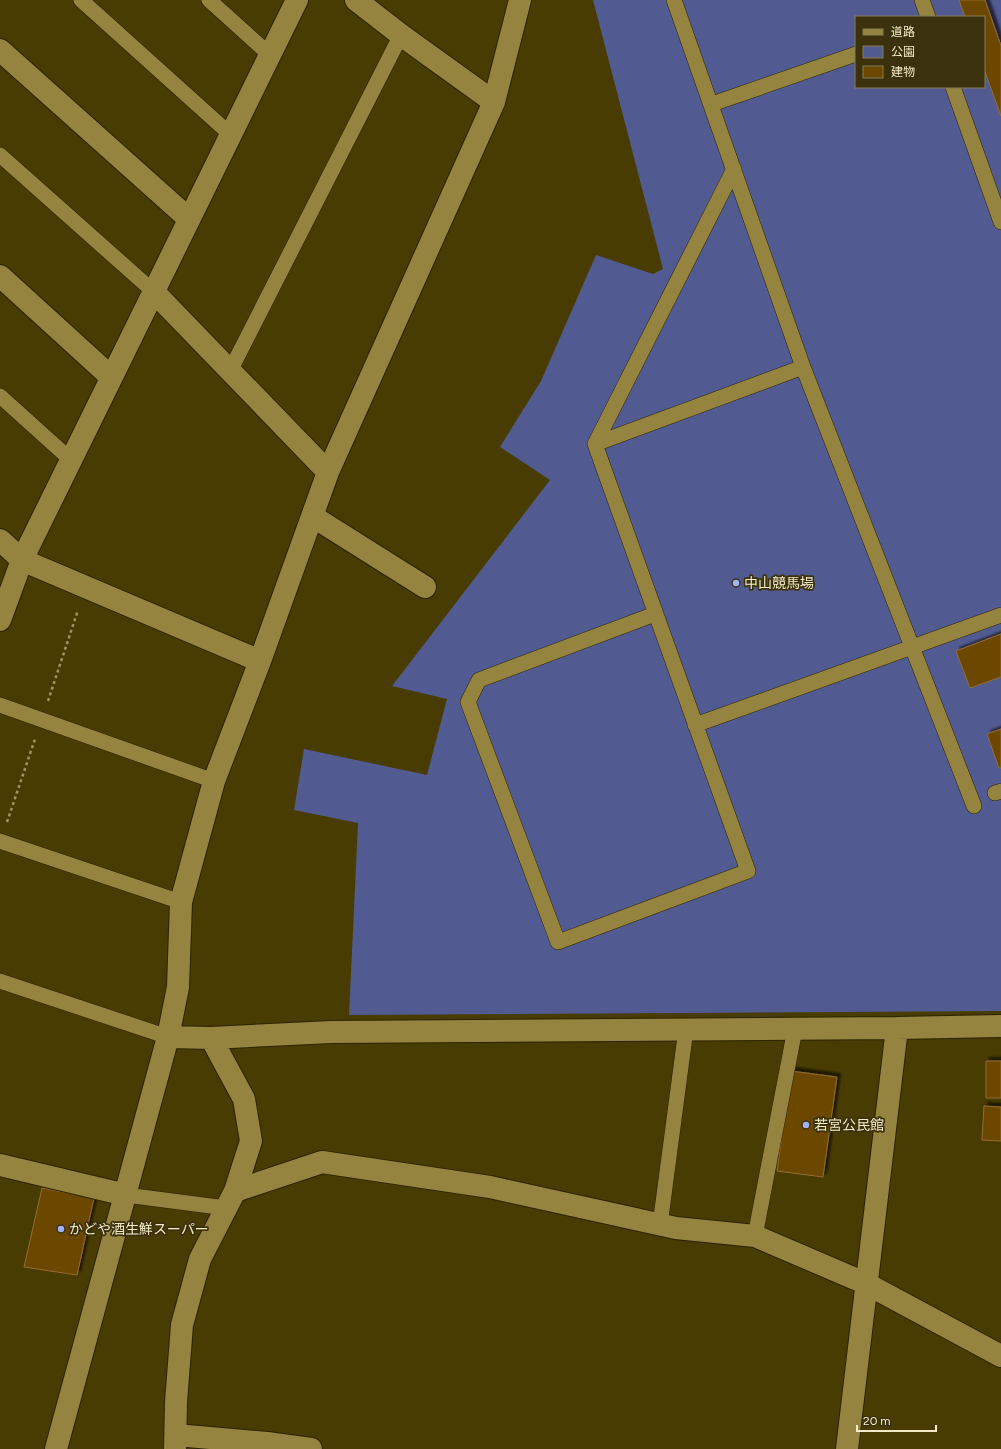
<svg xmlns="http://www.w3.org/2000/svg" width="1001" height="1449" viewBox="0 0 1001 1449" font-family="Figtree,'Noto Sans JP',sans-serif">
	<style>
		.green { fill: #525b91; fill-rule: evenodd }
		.building { fill: #6c4701; stroke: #936c32; filter: url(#shadow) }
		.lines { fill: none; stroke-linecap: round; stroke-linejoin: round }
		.lane-casing { stroke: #2c2300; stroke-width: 16 }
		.street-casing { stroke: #2c2300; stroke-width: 24 }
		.path { stroke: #9e9365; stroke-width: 2.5; stroke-dasharray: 3 3; stroke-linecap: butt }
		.lane { stroke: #958340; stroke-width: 15 }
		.street { stroke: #958340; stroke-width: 22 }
		.poi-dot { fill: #a3b2fd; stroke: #3b320d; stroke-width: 1.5 }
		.labels { text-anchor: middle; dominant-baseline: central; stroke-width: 3.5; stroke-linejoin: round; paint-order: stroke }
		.poi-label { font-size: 14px; fill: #f3eac8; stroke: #3b320d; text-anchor: start }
	</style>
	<defs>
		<filter id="shadow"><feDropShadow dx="3.5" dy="-3.5" stdDeviation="1" flood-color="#0009"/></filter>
	</defs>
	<rect width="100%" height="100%" fill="#483c02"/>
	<path class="green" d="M593 0H1001V1011L349 1015 358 823 294 810 304 749 427 775 447 699 392 686 550 480 500 447 541 381 596 255 653 274 663 269ZM856 17H984V87H856Z"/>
	<path class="building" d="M959 0H985L1001 46V116L984 69V17H965Z
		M1001 634V677L970 688 956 651Z
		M1001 729V768H999L987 734Z
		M986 1061H1001V1098H986Z
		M791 1071 837 1077 823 1177 777 1171Z
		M984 1106 1001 1107V1141L982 1140Z
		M42 1188 94 1198 77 1275 24 1267Z"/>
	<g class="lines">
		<g class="lane-casing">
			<path id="lane" d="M81 0 231 135
				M209 0 270 55
				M674 0 803 367 974 806
				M922 0 928 17
				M953 87 1001 222
				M712 104 856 54
				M0 155 154 292
				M230 371 401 35
				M0 396 71 460
				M595 444 803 367
				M655 614 479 680 468 702 558 942 748 871 595 444 734 169
				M0 705 214 781
				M695 725 1001 615
				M995 793 1001 791
				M0 841 181 902
				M0 981 168 1037
				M126 1195 226 1208
				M660 1225 686 1029
				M755 1236 795 1029"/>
		</g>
		<g class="street-casing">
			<path id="street" d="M356 0 401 35 494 102
				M0 50 189 219
				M0 276 111 377
				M154 292 328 472
				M312 516 425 587
				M0 540 22 560 260 661
				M0 620 22 560 297 0
				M168 1037 211 1038 331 1032 897 1028 1001 1026
				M0 1165 126 1195
				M235 1191 322 1162 490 1187 676 1228 755 1236 867 1284 1001 1356
				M176 1435 267 1443 311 1449
				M56 1449 168 1037 178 987 181 902 214 781 260 661 328 472 494 102 520 0
				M175 1449 176 1402 182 1325 200 1259 235 1191 251 1141 244 1099 211 1038
				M847 1449 897 1028"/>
		</g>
		<path class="path" d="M48 701 78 610
			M7 822 35 739"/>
		<use href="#lane" class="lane"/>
		<use href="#street" class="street"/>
	</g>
	<g class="poi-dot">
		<circle cx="736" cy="583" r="4"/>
		<circle cx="806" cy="1125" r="4"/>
		<circle cx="61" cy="1229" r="4"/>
	</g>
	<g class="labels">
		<g class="poi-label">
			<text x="744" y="583">中山競馬場</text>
			<text x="814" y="1125">若宮公民館</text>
			<text x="69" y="1229">かどや酒生鮮スーパー</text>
		</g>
	</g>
	<rect x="855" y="16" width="130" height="72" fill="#3b320d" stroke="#857c58"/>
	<rect x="863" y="29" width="20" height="6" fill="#958340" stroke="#857c58"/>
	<text x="891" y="36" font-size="12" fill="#f3eac8">道路</text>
	<rect x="863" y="46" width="20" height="12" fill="#525b91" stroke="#857c58"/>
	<text x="891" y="56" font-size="12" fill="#f3eac8">公園</text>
	<rect x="863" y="66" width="20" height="12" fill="#6c4701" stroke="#857c58"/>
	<text x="891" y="76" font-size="12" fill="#f3eac8">建物</text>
	<path d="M857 1425v6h79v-6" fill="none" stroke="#f3eac8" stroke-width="2"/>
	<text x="863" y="1425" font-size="12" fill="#f3eac8" stroke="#3b320d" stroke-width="3" paint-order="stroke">20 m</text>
</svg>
